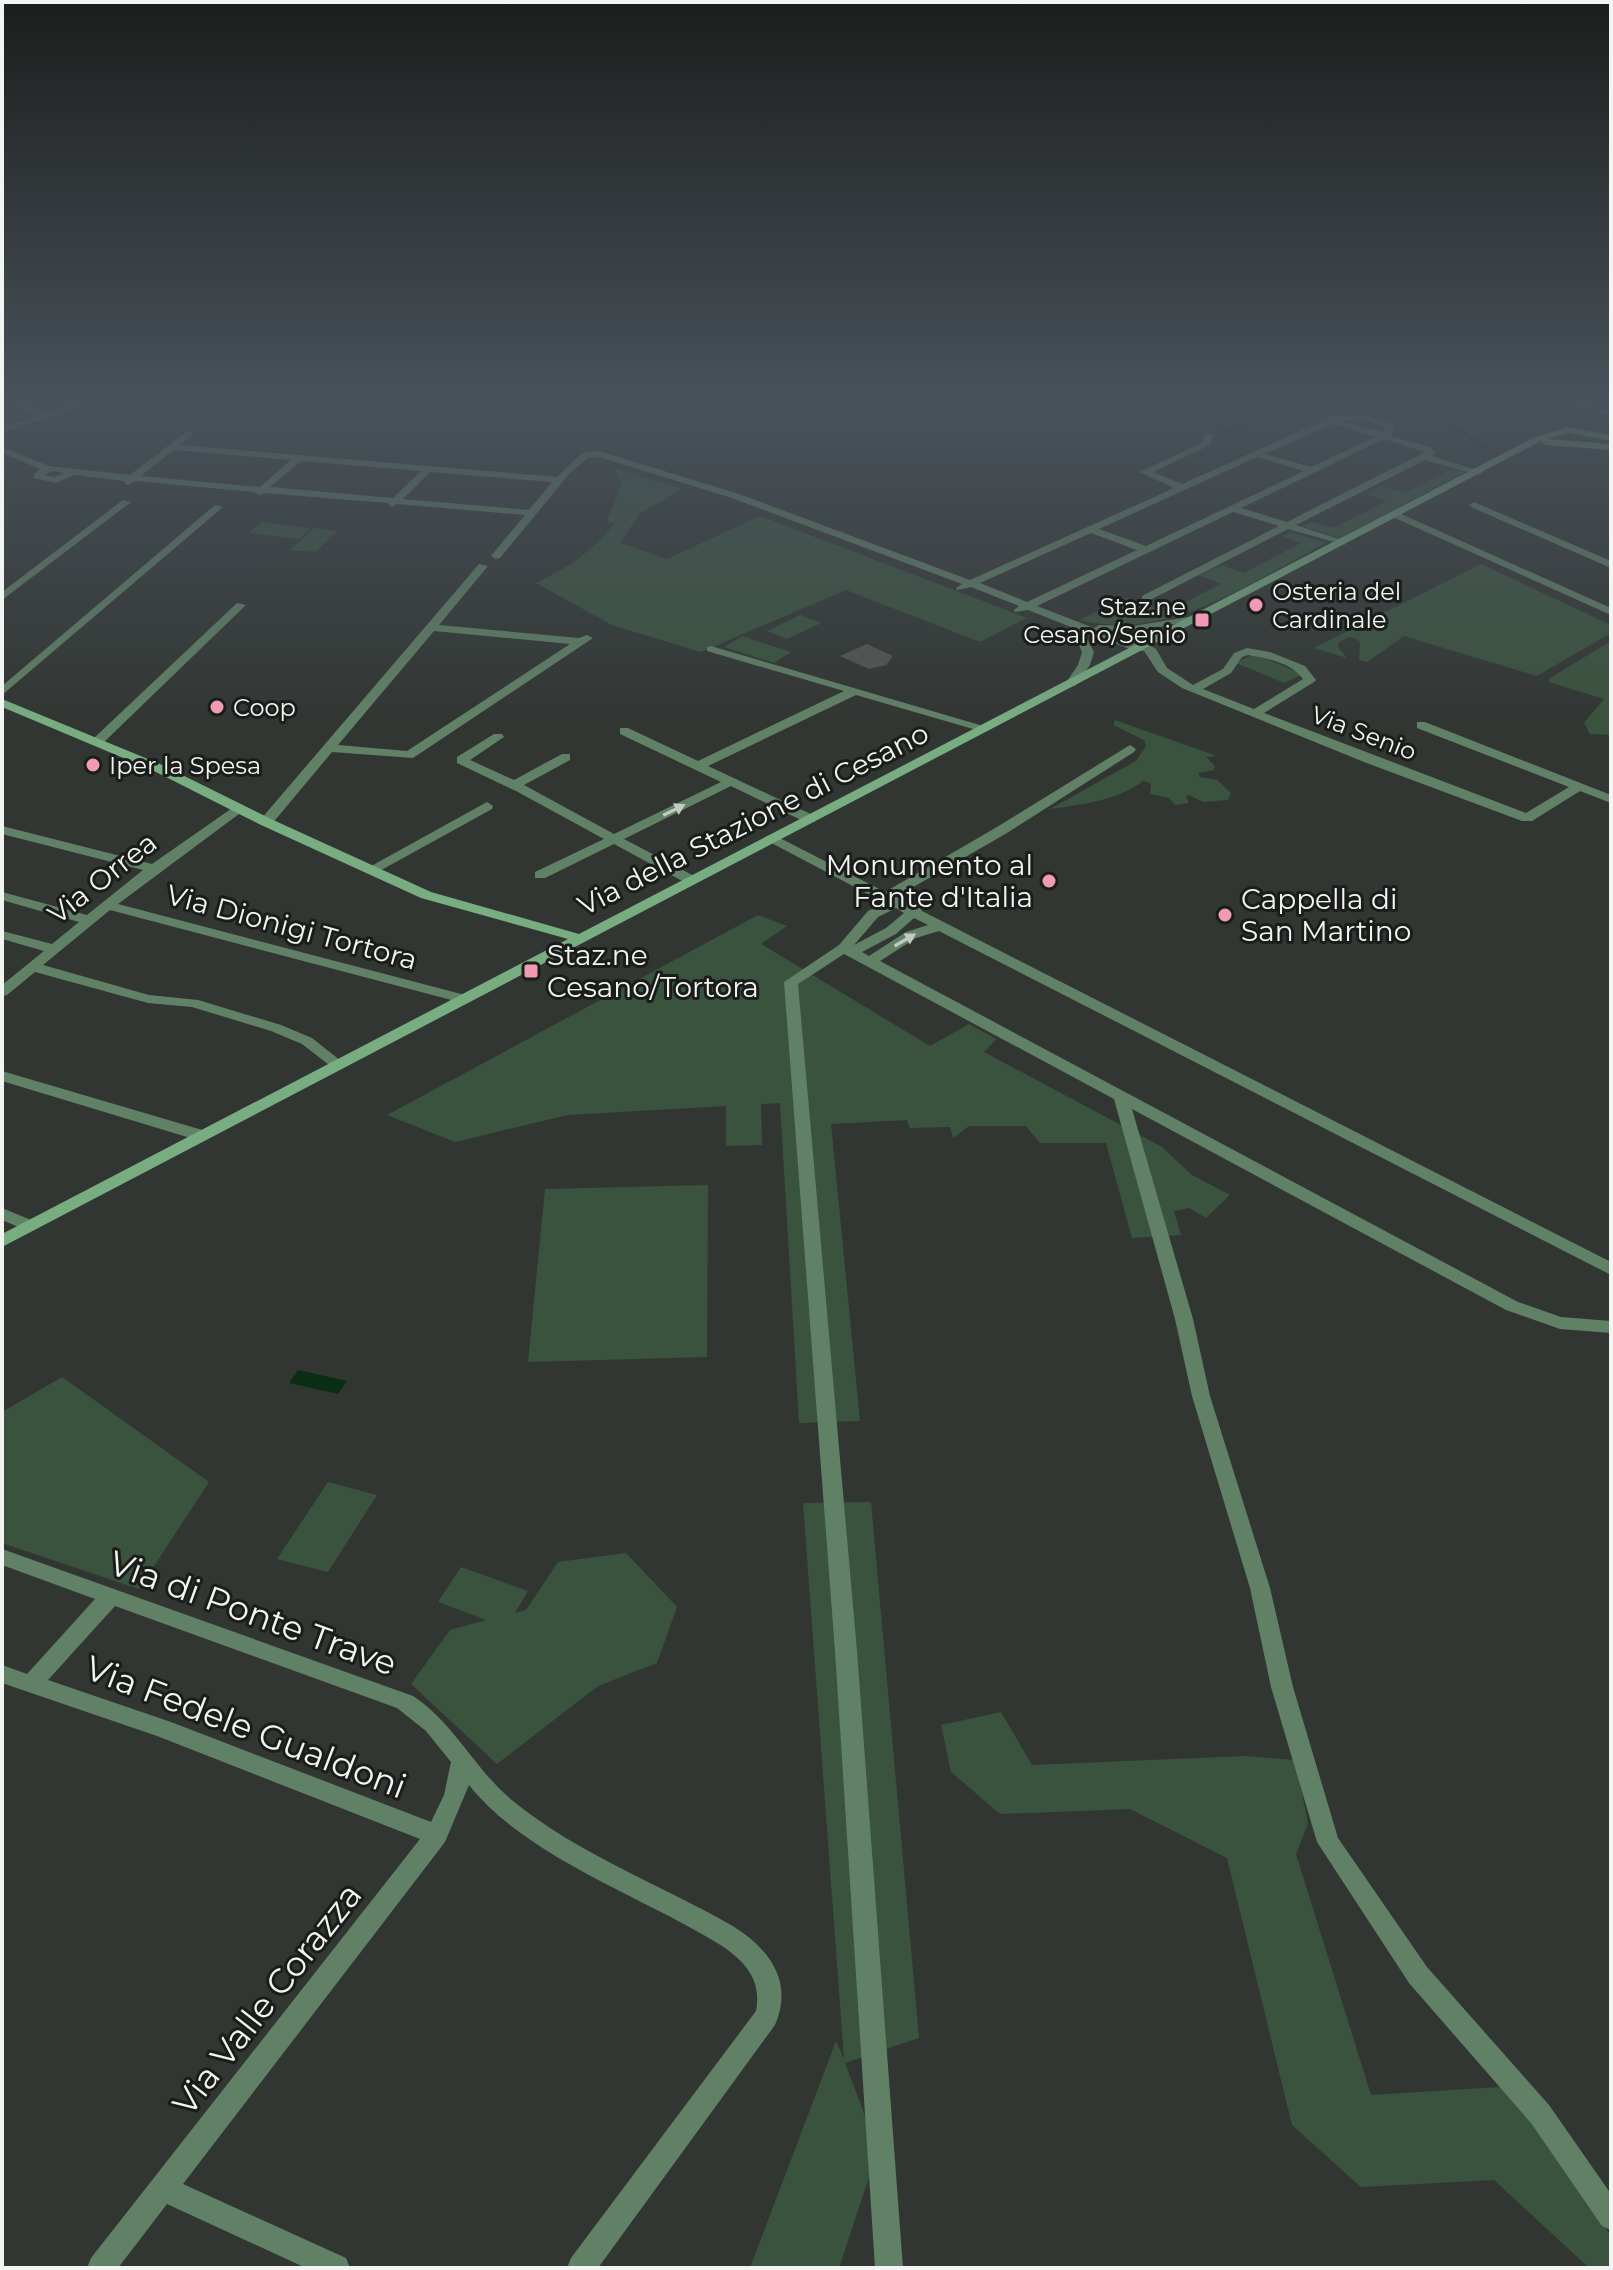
<svg xmlns="http://www.w3.org/2000/svg" width="1613" height="2270" viewBox="0 0 1613 2270" font-family="Montserrat,sans-serif">
	<style>
		.green { fill: #3a533e }
		.water { fill: #092e13 }
		.lines { fill: none; stroke-linecap: round; stroke-linejoin: round }
		.stream { stroke: #092e13; stroke-width: 3 }
		.building { fill: #525652 }
		.street { fill: #618166; fill-rule: evenodd }
		.secondary { fill: #78ac81; fill-rule: evenodd }
		.rail-casing { stroke: #989b98; stroke-width: 5 }
		.rail { stroke: #1b1d1b; stroke-width: 3; stroke-dasharray: 9; stroke-linecap: butt }
		.oneway { fill: #c0ccc2 }
		.poi-dot { fill: #f09ab5; stroke: #1b1d1b; stroke-width: 3 }
		.labels { text-anchor: middle; dominant-baseline: central; stroke-width: 6; stroke-linejoin: round; paint-order: stroke }
		.far-poi-label { font-size: 24px; fill: #f3f5f3; stroke: #1b1d1b; text-anchor: start }
		.far-street-label { font-size: 24px; fill: #f3f5f3; stroke: #1b1d1b }
		.street-label { font-size: 28px; fill: #f3f5f3; stroke: #1b1d1b }
		.poi-label { font-size: 28px; fill: #f3f5f3; stroke: #1b1d1b; text-anchor: start }
		.near-street-label { font-size: 34px; fill: #f3f5f3; stroke: #1b1d1b }
	</style>
	<rect width="100%" height="100%" fill="#323633"/>
	<path class="green" d="M615 469 683 489 640 513 620 543 667 559 760 516 1027 618 980 642 846 590 701 652 612 625 536 583C570 566 591 553 615 523L607 521 622 483Z
		M1452 469 1465 472 1340 538 1302 526 1312 522 1333 528 1387 501 1367 494 1382 486 1405 493Z
		M262 522 311 528 299 539 249 533Z
		M314 528 338 531 315 552 290 550Z
		M1291 532 1326 543C1248 583 1170 642 1079 620L1126 598 1166 612 1221 584 1199 575 1221 565 1244 573 1301 543 1282 536Z
		M1481 564 1611 625V633L1537 676 1404 636 1367 662 1359 660 1360 642 1357 639 1349 637 1339 642 1338 647 1347 658 1314 648Z
		M801 615 821 623 787 639 767 631Z
		M742 636 791 652 774 663 724 647Z
		M1611 641V735L1590 734 1584 723 1604 699 1549 682 1550 678Z
		M1254 654 1303 674 1284 683 1236 663Z
		M1115 720 1217 756 1206 757 1215 766 1214 770 1198 773 1200 777 1217 780 1231 793 1228 800 1203 802 1189 795 1186 796 1189 803 1175 805 1169 798 1150 794 1151 783 1143 781C1119 800 1081 805 1050 809L1136 761 1146 746 1144 740 1113 725Z
		M758 915 787 926 761 944 930 1046 969 1024 996 1039 984 1052 1162 1147 1192 1175 1230 1195 1206 1218 1189 1208 1174 1211 1181 1235 1132 1238 1106 1143H1040L1026 1126H969L953 1138 950 1127 910 1128 907 1120 831 1124 860 1421 799 1423 780 1103 761 1104 762 1145 726 1146V1106L568 1115 455 1142 387 1115Z
		M708 1185 707 1357 528 1362 545 1189Z
		M62 1377 209 1482 139 1589 2 1543V1412Z
		M328 1482 377 1495 328 1572 277 1559Z
		M871 1502 919 2038 845 2063 878 2150 839 2268H750L836 2041 844 2059 803 1503Z
		M626 1553 677 1607 657 1663 598 1686 497 1764 411 1684 450 1630 486 1620 438 1602 461 1567 528 1591 515 1613 526 1610 558 1562Z
		M1001 1712 1032 1765 1245 1756 1295 1760 1308 1823 1296 1854 1371 2095 1499 2087 1550 2129 1611 2237V2268H1589L1494 2180 1361 2187 1292 2125 1227 1858 1130 1809 1000 1814 951 1772 941 1725Z"/>
	<path class="water" d="M298 1370 347 1381 338 1394 289 1383Z"/>
	<g class="lines">
		<path class="stream" d="M1415 402 1488 448
			M1220 434 1291 402"/>
	</g>
	<path class="building" d="M867 644 893 656 886 665 869 669 840 656Z"/>
	<g class="lines">
		<path class="street" d="M6 402H17L47 413 79 403 83 406 2 433V427L38 416Z
			M1366 414 1394 425 1391 436 1430 447 1436 453 1432 456 1483 472 1478 475 1425 460 1296 525 1345 541V545L1288 529 1150 600H1142V596L1279 526 1233 512 1037 606 1094 628 1099 625 1133 626 1206 614V618L1133 632 1103 631 1139 645 1148 644 1156 649 1167 668 1193 685 1223 669 1234 653 1247 648 1270 652 1305 666 1316 680 1314 682 1264 713 1526 813 1569 787 1417 728V722H1425L1611 795V803L1580 791 1532 821H1522L1364 762 1182 688 1158 672 1144 651H1135L1078 629 1086 637 1094 652 1090 665 1075 686H1067L1065 684 1078 665 1082 652 1077 641 1066 630 1071 627 1028 610 1015 612 1014 610 1019 606 971 587 957 590 956 588 962 584 732 498 599 457 588 458 570 473 500 558 496 559 491 556 525 515 397 504 392 507 388 503 264 493 259 495 254 492 135 481 128 485 125 484 124 481 74 475 56 483 34 478V474L40 469 2 453V447L49 466 130 475 189 430 194 433 180 445 557 477 582 453 599 451 739 494 970 580 1174 488 1140 472 1203 442 1205 433 1213 435 1210 445 1153 472 1182 484 1333 416ZM1365 420 1386 428 1384 432 1340 421ZM1332 424 1375 437 1311 467 1265 454ZM1384 439 1425 452 1287 522 1241 508ZM174 450 291 460 260 487 141 476ZM1257 457 1304 471 1146 546 1099 529ZM301 461 421 471 393 498 270 487ZM53 471 64 473 55 477 44 475ZM430 472 552 482 529 510 403 499ZM1091 533 1137 550 1027 602 980 583ZM1248 655C1267 658 1292 663 1303 679L1254 709 1203 689 1231 673 1242 657Z
			M123 500 131 502 2 600V592Z
			M1474 502 1611 561V568L1471 507 1469 505Z
			M215 505 223 507 2 695V686Z
			M1393 513H1399L1611 608V615L1393 517Z
			M479 564 488 566 439 625 579 638 587 635 593 638 413 758 332 752 271 825H261V819ZM434 631 570 644 407 751 338 745Z
			M237 603 246 605 102 744H94V738Z
			M711 646 990 728 984 732 980 731 856 695 708 766 815 816V822H805L731 786 624 839 696 877V883H686L614 844 545 878H535V872L604 839 516 791 457 763V757L494 734H502L504 737 470 760 514 780 562 754H570V760L524 785 614 834 721 782 620 734V728H628L698 761 844 691 707 651V647Z
			M1130 745 1136 749 1134 752 1007 833 896 897 920 907 922 911 1611 1262V1275L939 931 916 938 880 961 1518 1302 1561 1317 1611 1321V1333L1560 1329 1506 1310 1132 1109 1193 1319 1210 1396 1270 1588 1293 1687 1338 1838 1427 1967 1549 2105 1611 2194V2230L1602 2226 1531 2123 1409 1983 1317 1842 1271 1687 1250 1588 1192 1396 1175 1319 1114 1099 844 954 798 984 857 1651 903 2268H875L835 1651 784 982 839 945 868 911 885 903 764 839 766 836H776L885 892 997 827ZM896 908 904 913 886 928 854 945 878 917ZM914 918 928 925 906 932 869 956 862 952 896 934Z
			M487 802 493 806 492 809 376 873H366L364 870Z
			M238 804 243 805V811L118 904 469 996 471 999 469 1002H459L110 910 43 965 149 995 198 1000 281 1025 312 1038 346 1065 338 1070 333 1068 302 1044 271 1031 192 1007 148 1003 35 972 7 995 2 996V985L44 951 2 939V931L52 944 79 922 2 900V892L87 915 143 870 2 834V826L152 864Z
			M2 1071 209 1132 211 1136 203 1141 197 1140 2 1081Z
			M2 1208 36 1222 38 1226 30 1232 2 1220Z
			M2 1549 413 1696C455 1724 475 1770 513 1801 576 1853 661 1885 731 1925 769 1948 794 1981 775 2025L598 2268H567L571 2258 756 2011C762 1981 746 1962 722 1946 643 1896 527 1858 469 1785L445 1842 183 2184 346 2258 350 2268H306L167 2204 118 2268H87L91 2258 420 1839 157 1736 2 1683V1665L27 1674 95 1599 2 1565ZM115 1606 397 1708 426 1731 451 1762 444 1795 431 1822 171 1722 48 1680Z"/>
		<path class="secondary" d="M1568 427 1611 435V441L1568 433 1547 439 1611 444V450L1546 445 1541 441 2 1247V1234L568 939 421 898 261 825 152 770 2 707V699L160 764 271 819 431 892 579 934 1535 437Z"/>
		<g class="rail-casing">
			<path id="rail" d="M1573 402 1611 414"/>
		</g>
		<use href="#rail" class="rail"/>
	</g>
	<defs><path id="oneway-solid" d="M-6-.8H1V-3.2L6.5 0L1 3.2V.8H-6Z" transform="scale(2)"/></defs>
	<g class="oneway">
		<use href="#oneway-solid" transform="translate(674 810) rotate(-26)"/>
		<use href="#oneway-solid" transform="translate(905 940) rotate(-30)"/>
	</g>
	<linearGradient id="sky" x2="0" y2="1"><stop stop-color="#1c1e1c"/><stop offset="0.56" stop-color="#49525b"/><stop offset="1" stop-color="#49525b" stop-opacity="0"/></linearGradient>
	<rect width="1613" height="720" fill="url(#sky)"/>
	<g class="poi-dot">
		<circle cx="1256" cy="605" r="8"/>
		<rect x="1194" y="612" width="16" height="16" rx="4"/>
		<circle cx="217" cy="707" r="8"/>
		<circle cx="93" cy="765" r="8"/>
		<circle cx="1049" cy="881" r="8"/>
		<circle cx="1225" cy="915" r="8"/>
		<rect x="523" y="963" width="16" height="16" rx="4"/>
	</g>
	<g class="labels">
		<g class="far-poi-label">
			<text x="1272" y="591">Osteria del<tspan x="1272" dy="28">Cardinale</tspan></text>
			<text x="1186" y="606" text-anchor="end">Staz.ne<tspan x="1186" dy="28">Cesano/Senio</tspan></text>
			<text x="233" y="707">Coop</text>
			<text x="109" y="765">Iper la Spesa</text>
		</g>
		<g class="far-street-label">
			<text transform="translate(1364 733) rotate(21)">Via Senio</text>
		</g>
		<g class="street-label">
			<text transform="translate(753 819) rotate(-27)">Via della Stazione di Cesano</text>
			<text transform="translate(102 878) rotate(-38)">Via Orrea</text>
			<text transform="translate(292 927) rotate(15)">Via Dionigi Tortora</text>
		</g>
		<g class="poi-label">
			<text x="1033" y="865" text-anchor="end">Monumento al<tspan x="1033" dy="32">Fante d'Italia</tspan></text>
			<text x="1241" y="899">Cappella di<tspan x="1241" dy="32">San Martino</tspan></text>
			<text x="547" y="955">Staz.ne<tspan x="547" dy="32">Cesano/Tortora</tspan></text>
		</g>
		<g class="near-street-label">
			<text transform="translate(253 1613) rotate(20)">Via di Ponte Trave</text>
			<text transform="translate(246 1727) rotate(21)">Via Fedele Gualdoni</text>
			<text transform="translate(267 1999) rotate(-52)">Via Valle Corazza</text>
		</g>
	</g>
	<rect width="1613" height="2270" fill="none" stroke="#f3f5f3" stroke-width="8"/>
</svg>
